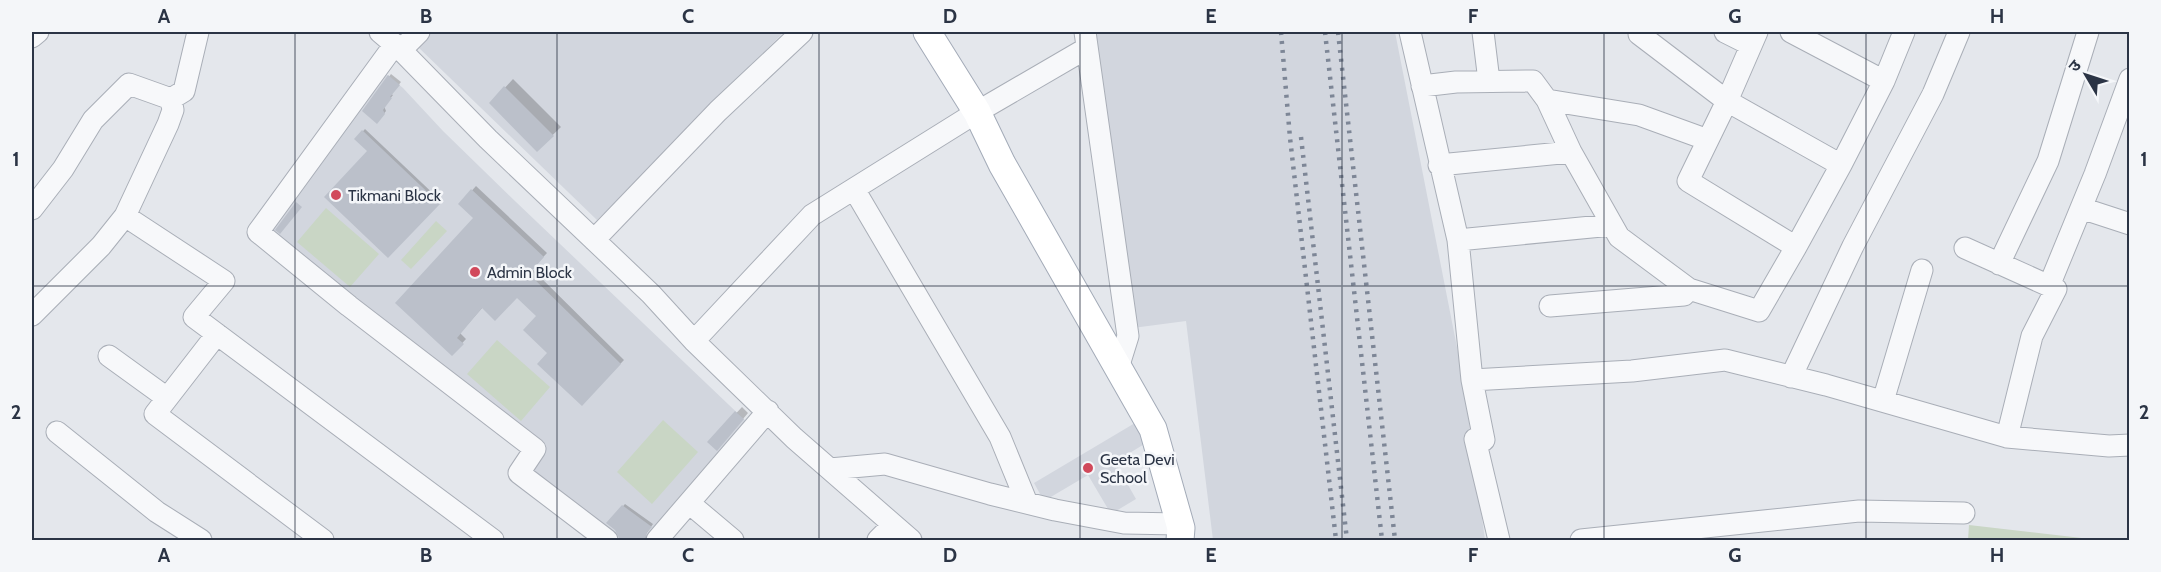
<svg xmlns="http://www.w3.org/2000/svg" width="2161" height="572" viewBox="0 0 2161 572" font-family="Cabin,'Noto Sans Devanagari',sans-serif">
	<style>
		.built { fill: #d2d6de }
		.green { fill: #c9d6c5 }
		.shadow { fill: #0003 }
		.building { fill: #bbc0ca }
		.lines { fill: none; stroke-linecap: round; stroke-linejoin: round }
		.minor-casing { stroke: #a9aeb7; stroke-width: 23 }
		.major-casing { stroke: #a3abb8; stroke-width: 29 }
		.minor { stroke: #f7f8fa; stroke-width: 21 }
		.major { stroke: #fff; stroke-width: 27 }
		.rail { stroke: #7d8696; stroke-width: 4.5; stroke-dasharray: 3 6; stroke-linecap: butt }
		.grid { fill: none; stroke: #2b3445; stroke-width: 1.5; stroke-opacity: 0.55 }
		.poi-dot { fill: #d1495b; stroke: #f4f6f9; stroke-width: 2 }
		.labels { text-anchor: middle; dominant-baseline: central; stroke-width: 5; stroke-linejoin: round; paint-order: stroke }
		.poi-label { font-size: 16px; fill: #2b3445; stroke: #f4f6f9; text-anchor: start }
		.neatline { fill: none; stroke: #2b3445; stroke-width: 2 }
		.grid-label { font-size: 20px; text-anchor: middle; font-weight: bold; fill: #2b3445 }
	</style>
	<rect width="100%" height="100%" fill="#e4e7ec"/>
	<path class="built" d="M431 32H784L597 220 417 46Z
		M1090 32H1395L1463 378 1485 540H1213L1186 321 1125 329Z
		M386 74 403 88 443 131 516 202 750 425 650 540H618L525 474 543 451 267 230 359 112Z
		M1135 423 1146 443 1115 462 1136 499 1111 514 1088 475 1044 501 1034 483Z"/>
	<path class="green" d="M326 208 379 254 350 287 297 242Z
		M436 221 447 231 411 269 401 260Z
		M497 340 550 387 521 421 467 374Z
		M663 420 698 452 652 504 617 472Z
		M1969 525 2099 540H1968Z"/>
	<path class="shadow" d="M391 74 401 82 391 94 393 95 384 106 386 111 377 122 364 111Z
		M513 79 561 127 537 150 491 103Z
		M365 129 441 201 388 256 369 151 356 139Z
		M476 186 547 253 532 269 624 360 582 404 549 353 539 316 517 296 483 307 460 333 466 339 452 354 475 217 460 204Z
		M742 407 748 413 722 444 709 442Z
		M625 504 653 524 646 534 647 540H621L620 534 608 523Z"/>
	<path class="building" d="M388 75 400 85 390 97 392 98 383 110 385 114 377 124 362 111Z
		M504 86 554 136 537 152 489 103Z
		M362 130 440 204 388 258 324 197 367 151 354 139Z
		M471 189 544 257 529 274 621 364 582 406 537 364 547 353 523 330 536 316 517 298 495 321 482 308 457 338 464 344 452 356 395 303 473 218 458 204Z
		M296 202 302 207 280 234 275 230Z
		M735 411 744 419 717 451 707 442Z
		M622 505 652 527 647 532 645 540H620L615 530 606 523Z"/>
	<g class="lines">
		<g class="minor-casing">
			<path id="minor" d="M380 32 401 50 488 139 651 294 694 341 794 438 911 540
				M1085 32 1128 336 1118 368
				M1410 32 1458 240 1472 380 1484 440 1475 439 1499 540
				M1483 32 1489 81
				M1639 32V34L1727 101 1757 32
				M1725 32 1751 45
				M1791 32 1884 81 1841 165
				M32 37 38 32
				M395 44 258 232 349 306 535 449 519 473 607 540
				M401 50 419 32
				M1884 81 1904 32
				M1422 86 1456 82 1533 81 1547 100
				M1727 101 1841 165 1796 247 1688 181Z
				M1708 140 1639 115 1547 100 1571 152 1619 237 1689 289 1759 311 1796 247
				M1439 165 1571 152
				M854 189 1000 437 1027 503
				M2081 208 2130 224
				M32 209 63 169 93 120 129 84 171 99
				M125 216 224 281 194 317 493 540
				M594 240 718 111 802 32
				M1458 240 1612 225
				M1965 248 2056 289 2032 336 2007 437
				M1999 264 2048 161 2088 32
				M2049 286 2095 174 2130 79
				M1550 306 1684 295 1689 289
				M32 315 101 246 125 216 168 124 173 110 171 99 184 91 198 32
				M217 334 155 414 323 540
				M694 341 812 215 977 112 1087 48
				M109 356 167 398
				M1791 377 1853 246 1933 94 1959 32
				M1472 380 1632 371 1725 360 1826 385 2007 437 2109 446 2130 445
				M1883 401 1922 270
				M57 432 157 512 201 540
				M830 469 885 464 990 494 1055 510 1124 523 1179 524
				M689 503 733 540
				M657 540 768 411
				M878 540 893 525
				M1581 540 1859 511 1964 513"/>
		</g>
		<g class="major-casing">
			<path id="major" d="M927 32 977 112 1002 164 1153 429 1181 528 1180 540"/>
		</g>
		<use href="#minor" class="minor"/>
		<use href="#major" class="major"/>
		<path class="rail" d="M1281 32 1290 138 1336 540
			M1325 32 1382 540
			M1338 32 1395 540
			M1301 137 1347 540"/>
	</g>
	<path class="grid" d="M295 32V540M557 32V540M819 32V540M1080 32V540M1342 32V540M1604 32V540M1866 32V540M32 286H2130"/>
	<g class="poi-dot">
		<circle cx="336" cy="195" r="6"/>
		<circle cx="475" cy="272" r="6"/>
		<circle cx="1088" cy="468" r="6"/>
	</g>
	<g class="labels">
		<g class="poi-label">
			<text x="348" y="195">Tikmani Block</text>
			<text x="487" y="272">Admin Block</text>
			<text x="1100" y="459">Geeta Devi<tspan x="1100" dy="18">School</tspan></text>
		</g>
	</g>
	<rect width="2161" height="572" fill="none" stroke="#f4f6f9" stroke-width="66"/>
	<g transform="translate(2086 75) rotate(309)" stroke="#f4f6f9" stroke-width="4.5" paint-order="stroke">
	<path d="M0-4.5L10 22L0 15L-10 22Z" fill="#2b3445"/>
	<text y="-9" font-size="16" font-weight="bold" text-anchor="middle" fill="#2b3445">उ</text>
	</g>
	<rect x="33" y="33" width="2095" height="506" class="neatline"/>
	<g class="grid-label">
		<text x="164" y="23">A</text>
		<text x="426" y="23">B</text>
		<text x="688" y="23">C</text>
		<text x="950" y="23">D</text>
		<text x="1211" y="23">E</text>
		<text x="1473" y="23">F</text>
		<text x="1735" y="23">G</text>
		<text x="1997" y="23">H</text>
		<text x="16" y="166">1</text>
		<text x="2144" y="166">1</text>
		<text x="16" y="419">2</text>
		<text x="2144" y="419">2</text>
		<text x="164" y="562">A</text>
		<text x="426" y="562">B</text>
		<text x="688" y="562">C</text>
		<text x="950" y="562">D</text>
		<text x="1211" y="562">E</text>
		<text x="1473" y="562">F</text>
		<text x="1735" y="562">G</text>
		<text x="1997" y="562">H</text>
	</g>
</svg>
